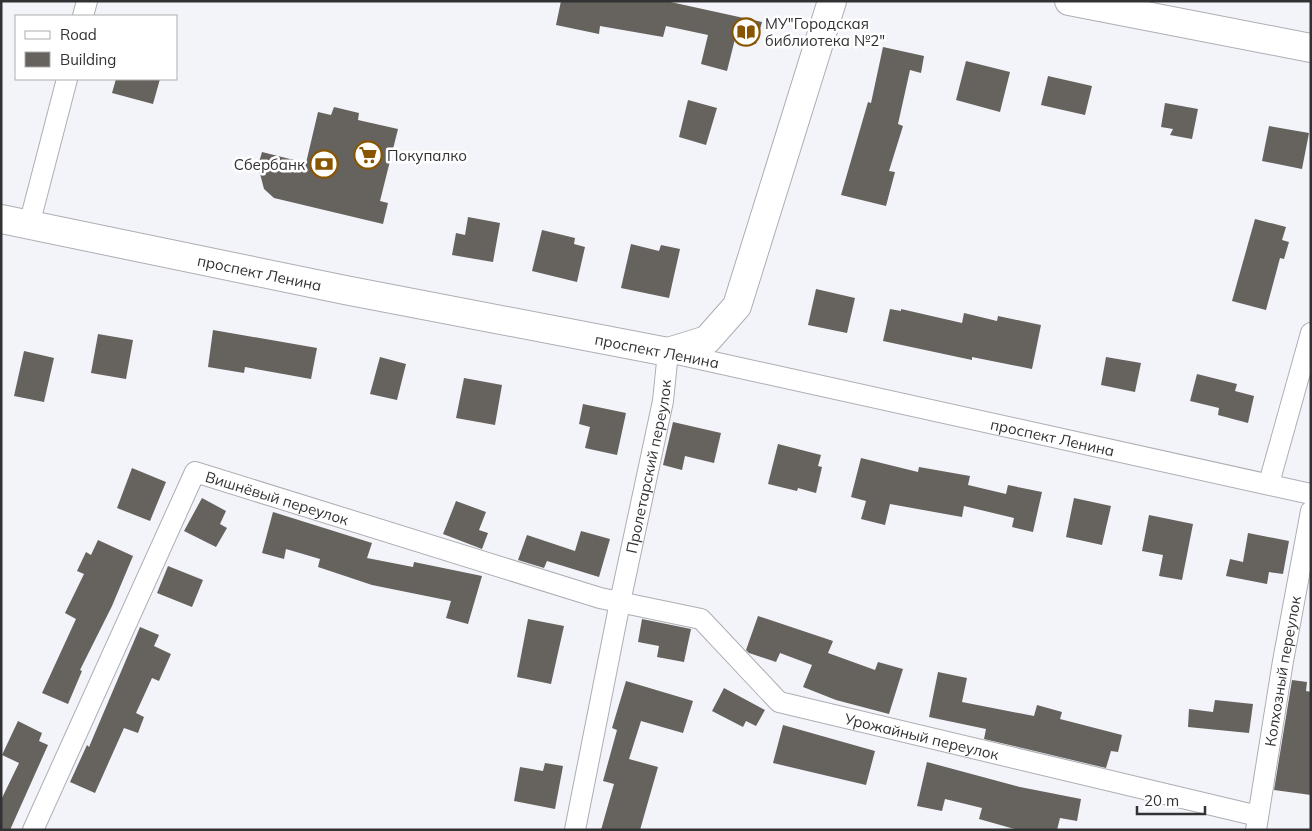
<svg xmlns="http://www.w3.org/2000/svg" width="1312" height="831" viewBox="0 0 1312 831" font-family="Mulish,sans-serif">
	<style>
		.building { fill: #66625d }
		.lines { fill: none; stroke-linecap: round; stroke-linejoin: round }
		.minor-casing { stroke: #adaeb4; stroke-width: 22 }
		.secondary-casing { stroke: #adaeb4; stroke-width: 30 }
		.minor { stroke: #fff; stroke-width: 20 }
		.secondary { stroke: #fff; stroke-width: 28 }
		.labels { text-anchor: middle; dominant-baseline: central; stroke-width: 5; stroke-linejoin: round; paint-order: stroke }
		.poi-label { font-size: 15px; fill: #323235; stroke: #fff; text-anchor: start }
		.street-label { font-size: 15px; fill: #323235; stroke: #fff }
	</style>
	<rect width="100%" height="100%" fill="#f3f4fa"/>
	<path class="building" d="M561 1H666L762 22 756 44 735 39 727 71 701 64 708 35 666 26 663 37 600 26 599 34 556 25Z
		M883 47 924 56 921 73 910 70 898 124 903 126 889 171 895 172 886 206 841 195 868 102 871 103Z
		M966 61 1010 72 1000 112 956 100Z
		M1048 76 1092 86 1085 115 1041 105Z
		M116 79H160L153 104 112 93Z
		M688 100 717 108 706 145 679 137Z
		M1165 103 1198 109 1192 139 1170 135 1173 129 1161 127Z
		M334 107 359 113 358 120 398 129 380 201 388 203 383 224 274 198 264 189 258 166 262 152 306 163 318 112 331 115Z
		M1269 126 1309 133 1302 169 1262 161Z
		M468 217 500 223 493 262 452 255 456 233 465 235Z
		M1255 219 1286 227 1282 240 1289 242 1284 259 1280 258 1266 310 1232 301Z
		M542 230 575 238 574 244 585 247 577 282 532 271Z
		M631 244 659 251 661 245 680 249 669 298 621 288Z
		M816 289 855 298 847 333 808 325Z
		M890 309 901 311V309L962 323 964 313 997 321 998 316 1041 325 1032 369 972 357V360L883 341Z
		M213 330 317 348 311 379 245 367 244 373 208 367Z
		M98 334 133 340 126 379 91 373Z
		M24 351 54 358 44 402 14 396Z
		M380 357 406 364 397 400 370 394Z
		M1106 357 1141 363 1135 392 1101 385Z
		M1197 374 1237 384 1235 391 1254 396 1248 423 1218 415 1219 408 1190 401Z
		M464 378 502 385 495 425 456 418Z
		M583 404 626 413 617 455 585 448 590 427 579 424Z
		M673 422 721 433 714 463 685 456 682 470 663 465Z
		M778 444 821 455 818 466 822 467 816 493 798 488 797 491 768 484Z
		M861 458 918 472 919 467 970 476 968 485 1006 494 1008 485 1042 492 1033 532 1012 527 1014 518 964 506 962 517 890 504 885 525 861 519 866 501 851 497Z
		M132 468 166 482 150 521 117 508Z
		M202 498 226 511 220 524 227 528 216 547 184 531Z
		M1074 498 1111 506 1102 545 1066 537Z
		M456 501 486 512 479 530 488 533 482 549 443 534Z
		M273 512 372 543 367 558 413 567 414 562 482 576 468 624 446 618 451 601 372 585 318 567 320 559 286 549 284 559 262 553Z
		M1149 515 1193 524 1182 580 1159 576 1163 555 1142 551Z
		M581 531 610 539 599 577 547 561 544 568 518 560 527 535 575 551Z
		M1248 533 1289 541 1283 574 1269 572 1267 584 1226 576 1230 559 1243 562Z
		M98 540 133 556 112 606 80 670 82 671 68 704 42 693 76 619 65 613 84 574 77 571 86 552 91 555Z
		M168 566 203 580 192 607 157 593Z
		M758 616 833 641 828 653 875 670 878 662 903 669 889 714 836 700 803 687 812 665 780 653 776 662 749 653 746 650Z
		M528 619 564 626 551 684 517 677Z
		M642 619 691 629 684 662 657 657 659 646 638 642Z
		M140 627 159 635 154 646 171 654 159 681 152 678 136 713 144 717 138 733 124 728 95 793 70 782 87 745 89 747Z
		M938 672 967 678 962 702 1034 716 1037 705 1062 712 1060 719 1122 735 1118 752 1111 751 1106 768 984 739 986 729 929 717Z
		M1292 680 1307 682 1306 691 1311 692V795L1274 790Z
		M626 681 693 701 683 733 641 721 629 759 658 767 640 830H601L614 784 603 781 617 730 612 728Z
		M724 688 765 710 756 726 746 721 743 727 712 711Z
		M1215 700 1253 704 1249 733 1188 727 1189 709 1213 712Z
		M18 721 42 733 39 741 48 745 10 830H1V800L19 763 2 755Z
		M783 725 875 751 866 785 773 763Z
		M927 762 1020 787 1081 799 1077 821 1060 818 1057 830H1018L979 819 982 808 945 799 942 811 917 806Z
		M545 763 563 766 555 809 514 801 520 767 543 771Z"/>
	<g class="lines">
		<g class="minor-casing">
			<g id="minor">
				<path d="M83 16 87 1"/>
				<path d="M29 225 67 79"/>
				<path d="M1269 483 1311 333"/>
				<path id="s1" d="M33 830 195 472 600 598 701 619 779 702 1258 816"/>
				<path id="s2" d="M575 830 620 602 663 401 668 352 1311 494"/>
				<path id="s3" d="M1256 830 1283 661 1311 511"/>
			</g>
		</g>
		<g class="secondary-casing">
			<g id="secondary">
				<path d="M1069 1 1311 48"/>
				<path id="s4" d="M1 219 345 290 668 352 707 340 737 306 832 1"/>
			</g>
		</g>
		<use href="#minor" class="minor"/>
		<use href="#secondary" class="secondary"/>
	</g>
	<defs>
		<g id="library-ring" transform="scale(1.4375)"><circle r="9.5" fill="#fff" stroke="#895501" stroke-width="1.5"/><path d="M-6-4Q-3-5.5-.7-3.5V5Q-3 3-6 4ZM6-4Q3-5.5 .7-3.5V5Q3 3 6 4Z" fill="#895501"/></g>
		<g id="supermarket-ring" transform="scale(1.4375)"><circle r="9.5" fill="#fff" stroke="#895501" stroke-width="1.5"/><path d="M-6-5.5h2.5l.6 2H6L4.5 2H-2.5L-4.4-4H-6ZM-1.5 3.2a1.3 1.3 0 1 0 .1 0ZM3 3.2a1.3 1.3 0 1 0 .1 0Z" fill="#895501"/></g>
		<g id="bank-ring" transform="scale(1.4375)"><circle r="9.5" fill="#fff" stroke="#895501" stroke-width="1.5"/><path d="M-6-4H6V4H-6ZM0-2.3a2.3 2.3 0 1 0 0 4.6a2.3 2.3 0 1 0 0-4.6Z" fill="#895501"/></g>
	</defs>
	<g fill-rule="evenodd">
		<use href="#library-ring" x="746" y="32"/>
		<use href="#supermarket-ring" x="368" y="155"/>
		<use href="#bank-ring" x="324" y="164"/>
	</g>
	<g class="labels">
		<g class="poi-label">
			<text x="765" y="23">МУ"Городская<tspan x="765" dy="17">библиотека №2"</tspan></text>
			<text x="387" y="155">Покупалко</text>
			<text x="305" y="164" text-anchor="end">Сбербанк</text>
		</g>
		<g class="street-label">
			<text stroke="none"><textPath href="#s4" startOffset="264">проспект Ленина</textPath></text>
			<text transform="translate(657 351) rotate(11)">проспект Ленина</text>
			<text stroke="none"><textPath href="#s2" startOffset="881">проспект Ленина</textPath></text>
			<text stroke="none"><textPath href="#s2" startOffset="371">Пролетарский переулок</textPath></text>
			<text stroke="none"><textPath href="#s1" startOffset="479">Вишнёвый переулок</textPath></text>
			<text stroke="none"><textPath href="#s3" startOffset="161">Колхозный переулок</textPath></text>
			<text stroke="none"><textPath href="#s1" startOffset="1181">Урожайный переулок</textPath></text>
		</g>
	</g>
	<rect width="1312" height="831" fill="none" stroke="#323235" stroke-width="5"/>
	<rect x="15" y="15" width="162" height="65" fill="#ffffff" stroke="#adadae"/>
	<rect x="25" y="31" width="25" height="8" fill="#ffffff" stroke="#adadae"/>
	<text x="60" y="40" font-size="15" fill="#323235">Road</text>
	<rect x="25" y="52" width="25" height="15" fill="#66625d" stroke="#adadae"/>
	<text x="60" y="65" font-size="15" fill="#323235">Building</text>
	<path d="M1137 806v8h68v-8" fill="none" stroke="#323235" stroke-width="2.5"/>
	<text x="1144" y="806" font-size="15" fill="#323235" stroke="#ffffff" stroke-width="4" paint-order="stroke">20 m</text>
</svg>
